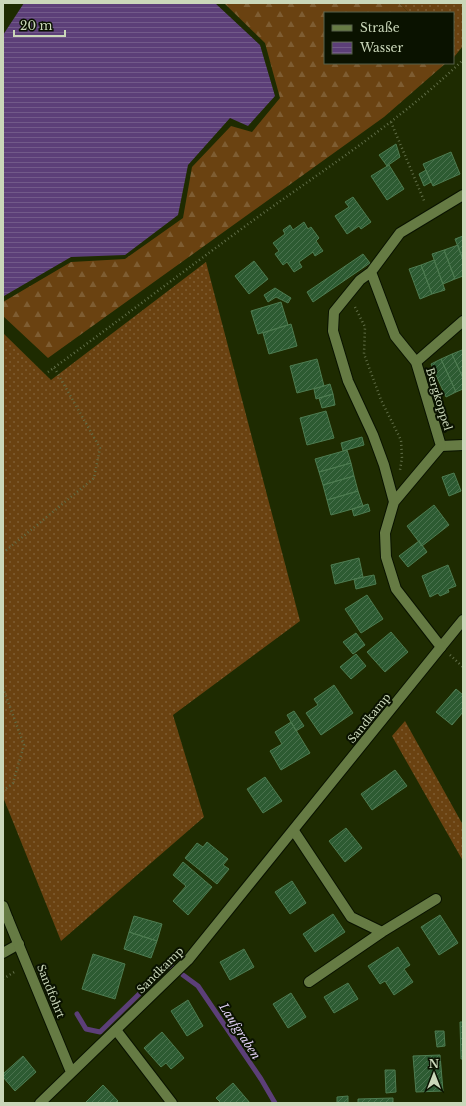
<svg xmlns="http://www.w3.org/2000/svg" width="466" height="1106" viewBox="0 0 466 1106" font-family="'Libre Baskerville',serif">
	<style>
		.grass { fill: url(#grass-dots) }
		.forest { fill: url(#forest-firs) }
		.water { fill: url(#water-rules) }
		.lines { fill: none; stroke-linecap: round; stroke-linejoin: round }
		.stream { stroke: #5c3f78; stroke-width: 5 }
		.building { fill: url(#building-hatch); stroke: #4e7c51 }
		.service-casing { stroke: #091200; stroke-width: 12 }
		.minor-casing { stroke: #091200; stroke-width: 12 }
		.path { stroke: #616e48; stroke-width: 2.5; stroke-dasharray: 1 3; stroke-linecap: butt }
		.service { stroke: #667b44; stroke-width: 10 }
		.minor { stroke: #667b44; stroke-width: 10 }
		.labels { text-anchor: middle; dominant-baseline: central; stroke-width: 4; stroke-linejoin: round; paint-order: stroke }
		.street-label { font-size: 11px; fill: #cad7b9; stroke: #0a1200 }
		.water-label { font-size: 12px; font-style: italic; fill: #dfcff2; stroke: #0a1200 }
	</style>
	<defs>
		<pattern id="grass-dots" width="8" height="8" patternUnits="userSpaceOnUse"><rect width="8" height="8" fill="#6a4211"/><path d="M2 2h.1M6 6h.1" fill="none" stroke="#7e5d32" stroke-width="1.8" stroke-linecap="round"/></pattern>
		<pattern id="forest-firs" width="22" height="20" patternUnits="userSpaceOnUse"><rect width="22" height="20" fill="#6a4211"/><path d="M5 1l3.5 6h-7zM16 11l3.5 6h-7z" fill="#7e5d32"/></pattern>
		<pattern id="water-rules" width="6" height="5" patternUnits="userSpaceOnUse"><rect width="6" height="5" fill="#5c3f78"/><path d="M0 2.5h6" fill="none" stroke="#725a89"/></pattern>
		<pattern id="building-hatch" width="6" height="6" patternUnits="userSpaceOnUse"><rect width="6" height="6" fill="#2d5b32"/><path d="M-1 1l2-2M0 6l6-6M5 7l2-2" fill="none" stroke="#4a724e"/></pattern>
	</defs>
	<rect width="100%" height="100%" fill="#1e2b01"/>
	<path class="grass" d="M399 3H463V46L454 57 453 13H409Z
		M206 262 300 621 173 715 204 817 61 941 3 797V333L51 380Z
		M405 721 463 825V861L392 736Z"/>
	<path class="forest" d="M224 3H399L409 13H325V63H446L384 117 48 358 3 316V302L71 262 125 259 183 218 192 167 231 126 252 132 280 98 265 43Z"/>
	<path class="water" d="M24 3H215L260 45 275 96 248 126 230 118 188 165 178 215 125 255 71 257 4 296 3 35Z"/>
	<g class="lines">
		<path class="stream" d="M183 975 198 986 261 1079 275 1103
			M77 1014 86 1029 100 1032 169 965 174 968"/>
	</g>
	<path class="building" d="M396 144 400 157 387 166 379 155Z
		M451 152 460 174 433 186 423 164Z
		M389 165 404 189 387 200 371 176Z
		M426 170 431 182 424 186 419 174Z
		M353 197 371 222 361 229 359 226 347 234 335 216 349 207 345 202Z
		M304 222 308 229 311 227 319 238 316 241 323 251 315 256 313 252 299 262 302 267 294 272 287 262 283 265 275 254 279 251 273 243 285 234 283 230 290 225 293 230Z
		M463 236V260L455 239Z
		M458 245 463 260V276L455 279 444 250Z
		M444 250 455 279 443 284 432 254Z
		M363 254 370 263 313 302 307 292Z
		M434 260 445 290 432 294 421 265Z
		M254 261 268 279 249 294 235 276Z
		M421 265 432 294 420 299 409 269Z
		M275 288 291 298 288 303 276 297 268 302 264 295Z
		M281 302 288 325 258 334 251 311Z
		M291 324 297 346 269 354 263 333Z
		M462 350 463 352V378L452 354Z
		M452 354 463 378V389L456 392 441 359Z
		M317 359 324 386 297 393 290 366Z
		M441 359 456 392 446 397 431 364Z
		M330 384 333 394 316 399 314 389Z
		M333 394 335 405 322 408 319 398Z
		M326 411 334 438 307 445 300 418Z
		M362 437 364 445 343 451 341 443Z
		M347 450 351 463 319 472 315 459Z
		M351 463 354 476 323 485 319 472Z
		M454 473 461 491 449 496 442 477Z
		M354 476 358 491 327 500 323 485Z
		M358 491 363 506 331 515 327 500Z
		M368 504 370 511 354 516 352 509Z
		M434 505 449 525 422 546 407 526Z
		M419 541 427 552 408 567 399 556Z
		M359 558 363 577 335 584 331 565Z
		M448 565 456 586 448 589 449 592 440 596 438 593 430 597 422 576Z
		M374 575 376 584 356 589 354 579Z
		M367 595 383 619 361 633 345 609Z
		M391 632 408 652 385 672 367 652Z
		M356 633 365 645 353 654 343 642Z
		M356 654 366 666 351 679 340 667Z
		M334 685 353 713 321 735 306 713 318 705 314 699Z
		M456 689 463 695V712L452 725 436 712Z
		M294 711 304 726 296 731 287 715Z
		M291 722 310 753 281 770 270 751 282 744 275 732Z
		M395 770 407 786 372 810 361 794Z
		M265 777 282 801 263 813 247 789Z
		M346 828 362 848 345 862 329 841Z
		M207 842 228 859 223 865 229 869 217 884 185 858 197 843 203 847Z
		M183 862 212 887 188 915 173 901 186 886 173 875Z
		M292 881 306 903 290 914 275 892Z
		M333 914 345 932 315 952 303 934Z
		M440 915 458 943 439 955 421 927Z
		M134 916 162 924 157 941 129 932Z
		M129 932 157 941 151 958 124 949Z
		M398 947 410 965 404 969 413 982 394 995 385 981 380 984 368 966Z
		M244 949 254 967 230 980 220 962Z
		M93 954 125 964 115 999 82 989Z
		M348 983 358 999 334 1013 324 997Z
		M291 993 306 1017 288 1028 273 1004Z
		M188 1000 203 1026 187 1036 171 1011Z
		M460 1022H463V1059H461Z
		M435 1031H444L445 1046 437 1047Z
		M162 1032 184 1058 171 1069 166 1063 161 1067 144 1048Z
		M440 1055 443 1091 416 1092 413 1056Z
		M23 1056 36 1072 15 1091 3 1077V1074Z
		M385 1070H395L396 1092 386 1093Z
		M233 1083 250 1103H221L216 1098Z
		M103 1085 118 1101 116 1103H85Z
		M348 1096V1103H337V1097Z
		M393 1098V1103H358V1099Z"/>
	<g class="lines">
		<g class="service-casing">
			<path id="service" d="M416 362 463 321
				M441 446 463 445
				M441 647 463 620
				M294 831 351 917 382 932 436 899
				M3 906 8 919
				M3 953 19 944
				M309 982 382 932
				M116 1030 172 1103"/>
		</g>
		<g class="minor-casing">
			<path id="minor" d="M371 272 395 336 416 362 441 446 394 502
				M8 919 71 1072
				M40 1103 188 960 441 647 396 589 386 557 385 533 394 502 384 465 373 435 348 381 333 331 334 312 360 280 371 272 400 233 463 195"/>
		</g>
		<path class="path" d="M391 122 425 203
			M355 307 365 327 364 354 381 400 401 440 402 458 400 470
			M48 372C120 320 190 266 262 214 331 165 402 119 463 60
			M3 553 94 478 100 448 54 367
			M450 655 463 667
			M3 688 24 745 13 783 3 791
			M3 979 16 971"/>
		<use href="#service" class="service"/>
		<use href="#minor" class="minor"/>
	</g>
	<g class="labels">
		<g class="street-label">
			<text transform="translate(439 399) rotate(73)">Bergkoppel</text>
			<text transform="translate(369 718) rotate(-51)">Sandkamp</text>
			<text transform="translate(160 970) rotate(-45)">Sandkamp</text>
			<text transform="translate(51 991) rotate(68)">Sandfohrt</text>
		</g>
		<g class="water-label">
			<text transform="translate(240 1031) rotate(57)">Laufgraben</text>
		</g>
	</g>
	<rect width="466" height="1106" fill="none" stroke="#cad7b9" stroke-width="8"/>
	<rect x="324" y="12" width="130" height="52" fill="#0a1200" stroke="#57614a"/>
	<rect x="332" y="25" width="20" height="6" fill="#667b44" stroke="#57614a"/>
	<text x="360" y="32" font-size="12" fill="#cad7b9">Straße</text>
	<rect x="332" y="42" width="20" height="12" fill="url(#water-rules)" stroke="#57614a"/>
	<text x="360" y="52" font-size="12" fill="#cad7b9">Wasser</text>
	<g transform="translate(434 1074)" stroke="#0a1200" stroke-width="3" paint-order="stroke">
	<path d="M0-3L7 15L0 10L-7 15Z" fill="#cad7b9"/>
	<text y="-6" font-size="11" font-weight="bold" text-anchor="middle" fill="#cad7b9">N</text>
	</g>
	<path d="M14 30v6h51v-6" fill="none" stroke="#cad7b9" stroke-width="2"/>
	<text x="20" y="30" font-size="12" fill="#cad7b9" stroke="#0a1200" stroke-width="3" paint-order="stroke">20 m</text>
</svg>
